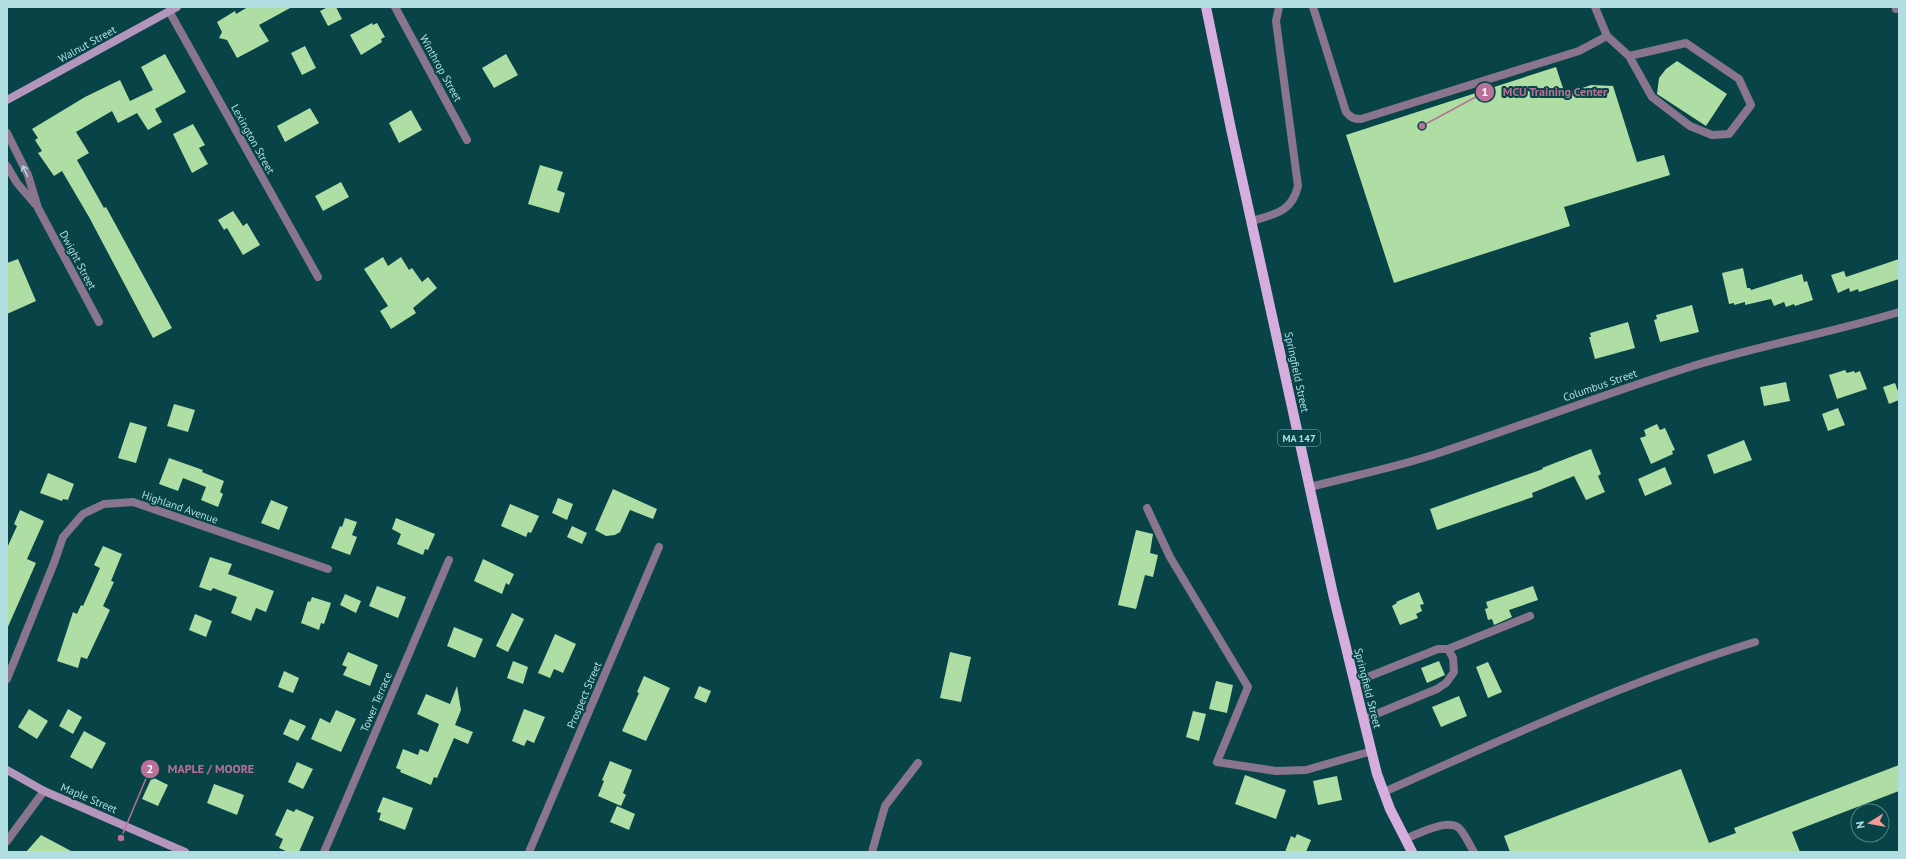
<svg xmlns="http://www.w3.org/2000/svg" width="1906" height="859" viewBox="0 0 1906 859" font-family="'PT Sans',sans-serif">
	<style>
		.building { fill: #aedea4 }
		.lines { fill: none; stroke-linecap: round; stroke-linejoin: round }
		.service { stroke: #89758d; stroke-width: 8 }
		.minor { stroke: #89758d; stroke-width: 8 }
		.secondary { stroke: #b495bb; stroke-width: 8 }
		.primary { stroke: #d5aede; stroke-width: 10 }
		.oneway { stroke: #add4d8 }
		.labels { text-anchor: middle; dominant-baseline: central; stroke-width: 4; stroke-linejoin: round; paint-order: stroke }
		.shield { fill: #084447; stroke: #7eb0b2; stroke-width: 1 }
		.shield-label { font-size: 10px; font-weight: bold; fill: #b1dee0 }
		.street-label { font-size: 11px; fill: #b1dee0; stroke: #084447 }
		.leader { fill: none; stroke: #ba7197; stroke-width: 1.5 }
		.callout-dot { fill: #ba7197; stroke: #084447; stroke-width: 1.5 }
		.mark-label { font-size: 12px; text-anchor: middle; font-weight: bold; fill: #fff }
		.callout-label { font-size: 12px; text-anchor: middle; font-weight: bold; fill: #ba7197; stroke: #084447; stroke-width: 4; stroke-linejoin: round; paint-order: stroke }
	</style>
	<rect width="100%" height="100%" fill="#084447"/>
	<path class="building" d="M248 7H292L259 25 269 41 237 58 227 40 219 38 222 32 217 22 235 11 236 14Z
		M328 7H336L342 19 328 26 320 11Z
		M372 23 373 25 377 23 385 37 381 39 382 42 361 55 350 35Z
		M305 46 316 68 302 75 291 53Z
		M165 54 186 92 155 109 162 122 148 130 137 113 118 123 112 111 76 132 89 153 77 160 104 208 106 207 172 328 153 338 89 217 62 171 54 176 38 153 42 151 35 140 38 138 32 129 85 97 120 80 130 101 153 90 141 67Z
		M506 54 518 75 494 88 482 68Z
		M1677 61 1727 94 1706 126 1657 94 1659 78 1666 69Z
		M1556 67 1565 94 1591 85 1613 86 1637 162 1664 155 1670 175 1564 207 1570 226 1394 283 1346 135Z
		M310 108 319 123 285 142 277 126Z
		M411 110 422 130 399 143 389 123Z
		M193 124 205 145 199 148 208 164 192 173 173 134Z
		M540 165 563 172 557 190 565 193 559 213 528 204Z
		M341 182 349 197 323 211 315 196Z
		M233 211 243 226 247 223 260 245 243 255 227 228 224 230 218 220Z
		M383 257 388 266 401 257 409 270 412 268 422 282 428 277 437 288 413 308 416 313 391 329 380 311 388 306 364 269Z
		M18 259 36 301 7 314V263Z
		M1899 259V279L1859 292 1858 289 1850 292 1849 288 1838 293 1831 275 1844 271 1846 277Z
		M1743 268 1747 288H1750L1751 290 1802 274 1804 282 1807 281 1813 300 1795 306 1794 304 1786 307 1784 302 1774 306 1771 299 1745 305V302L1734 305V303L1729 304 1722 273Z
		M1692 305 1699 332 1660 342 1654 320 1657 319 1656 315Z
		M1628 322 1635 348 1595 359 1589 337H1591L1590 333Z
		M1845 370 1847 373 1854 371 1855 373 1860 371 1867 389 1837 399 1829 375Z
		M1786 382 1790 401 1764 406 1760 387Z
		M1895 383 1899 394V400L1889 404 1883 387Z
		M174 404 195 410 188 432 167 426Z
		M1838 408 1845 425 1828 431 1822 414Z
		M130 422 147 427 136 463 118 458Z
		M1657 424 1660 430 1665 428 1675 450 1672 451 1673 454 1651 464 1640 438 1646 436 1644 430Z
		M1744 440 1752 460 1714 474 1707 455Z
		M1591 449 1601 474 1598 476 1605 492 1586 500 1574 476 1532 493 1533 497 1437 530 1430 509 1543 469 1542 468Z
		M169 458 203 470 202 472 224 481 220 492 223 494 218 507 201 500 206 487 183 478 178 491 159 484Z
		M1665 467 1672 484 1645 496 1638 479Z
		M48 473 74 484 68 500 63 499 62 501 40 493Z
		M613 489 657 509 653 519 630 510 620 532 615 535 606 536 595 530Z
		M558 498 573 504 567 520 552 513Z
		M271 500 288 507 279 530 261 523Z
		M510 504 539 516 531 533 528 532 526 537 501 526Z
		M20 510 44 521 27 559 36 563 7 629V548L17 526 14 524Z
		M345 518 357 522 352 535 357 537 350 555 331 548 340 526 342 527Z
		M396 518 435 534 428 550 425 549 423 555 397 544 401 534 392 529Z
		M572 526 587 533 582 544 567 537Z
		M1136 530 1153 534 1150 553 1158 555 1153 577 1145 575 1136 609 1118 605Z
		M103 546 122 554 111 581 114 582 103 606 110 610 87 659 81 657 78 668 57 661 73 612 77 614 81 605 83 606 100 568 94 565Z
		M210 557 232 564 228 574 274 591 266 612 256 608 251 621 231 613 237 597 213 588 211 591 199 587Z
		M483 559 514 574 509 585 506 583 502 594 474 581Z
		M377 586 406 597 398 618 369 606Z
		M1533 586 1538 600 1509 610 1512 617 1494 625 1492 619 1488 620 1485 609 1488 608 1486 602Z
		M1419 592 1424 604 1420 605 1422 611 1416 614 1418 618 1400 625 1392 606 1397 603 1396 602Z
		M345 594 361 601 356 613 340 605Z
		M312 597 331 603 324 624 321 623 319 630 301 623 308 601 310 602Z
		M512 613 524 619 508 652 496 646Z
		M195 614 212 621 206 637 189 630Z
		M454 627 483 639 475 658 447 646Z
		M555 634 576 644 563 673 554 669 550 678 538 673Z
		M348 652 378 665 370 686 343 675 347 667 342 665Z
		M950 652 971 657 961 702 940 698Z
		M513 661 528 667 523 684 507 678Z
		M1439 661 1445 675 1427 683 1421 668Z
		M1488 662 1502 692 1488 698 1476 667Z
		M284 671 299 678 293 693 278 687Z
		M644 676 670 688 646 741 622 731 639 693 637 692Z
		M1216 681 1233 685 1227 713 1209 709Z
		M457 686 461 710 455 725 473 732 468 744 454 738 437 778 434 777 431 785 400 772 401 770 396 768 403 749 418 755 420 749 428 752 439 724 417 714 426 694 450 704Z
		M699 686 711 691 706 703 694 698Z
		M1459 696 1467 716 1441 727 1432 707Z
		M29 709 48 721 37 739 18 727Z
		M68 709 82 717 73 734 59 726Z
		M524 709 545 717 534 743 527 740 524 746 512 741Z
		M336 710 356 719 341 752 311 739 320 718 330 723Z
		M1193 711 1206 714 1199 741 1186 737Z
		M290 719 306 726 298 741 283 734Z
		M84 731 106 743 92 769 70 757Z
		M610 761 632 770 623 793 626 795 621 806 598 796 604 781 602 780Z
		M297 762 313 769 303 789 288 782Z
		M1899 765V791L1792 832 1800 852H1510L1504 836 1681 769 1709 843 1736 833 1734 828Z
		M1245 775 1286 790 1276 819 1235 804Z
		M1337 776 1342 800 1318 805 1313 781Z
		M152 777 168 785 158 806 142 799Z
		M214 784 244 795 237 815 207 803Z
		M383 797 413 808 405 830 379 820 381 813 377 812Z
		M617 806 635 814 629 830 610 822Z
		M287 809 294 812 296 809 314 817 299 852H288L279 848 283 839 275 835Z
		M1297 834 1311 840 1306 852H1285L1291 836 1295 838Z
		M41 835 73 852H26Z"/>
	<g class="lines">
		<path class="service" d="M1313 7 1346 112C1351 118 1354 119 1361 119L1579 51 1607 36 1629 56 1652 97 1690 126 1712 135 1729 134 1751 105 1739 79 1686 43 1629 56
			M1896 9V7
			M7 133 28 175 38 208 99 322
			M7 166 17 183 35 204
			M1252 221C1275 214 1292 212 1298 186L1276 21 1279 7
			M1147 508 1170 557 1248 687 1217 762 1276 771 1306 770 1372 751
			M1448 649 1530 616
			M1355 682 1438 649H1448L1453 658 1454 672 1446 683 1437 689 1364 719
			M1384 792C1506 738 1627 681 1755 642
			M1405 839C1418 834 1447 818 1459 828 1465 834 1469 844 1474 852
			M872 852 885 806 918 763"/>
		<path class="minor" d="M395 7 467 140
			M1595 7 1607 36
			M169 11 318 277
			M1310 487C1353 476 1397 467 1439 453 1524 425 1607 393 1693 366 1761 345 1831 333 1899 312
			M7 679 54 563 63 537 83 514 104 504 133 502 328 569
			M7 841 44 791
			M324 852 449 560
			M529 852 659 547"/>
		<path class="secondary" d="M7 100 177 7
			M7 770 44 791 185 852"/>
		<path class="primary" d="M1206 7 1231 129 1333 594 1359 701 1377 774 1390 809 1412 852"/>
	</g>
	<defs><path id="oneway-shaft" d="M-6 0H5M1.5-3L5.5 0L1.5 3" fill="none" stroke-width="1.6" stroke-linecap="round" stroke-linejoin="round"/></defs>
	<use class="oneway" href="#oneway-shaft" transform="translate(25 171) rotate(-115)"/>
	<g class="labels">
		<rect class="shield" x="1278" y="430" width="42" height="16" rx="3"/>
		<g class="shield-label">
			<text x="1299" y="438">MA 147</text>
		</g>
		<g class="street-label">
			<text transform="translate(87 44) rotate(-29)">Walnut Street</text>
			<text transform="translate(441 68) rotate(61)">Winthrop Street</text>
			<text transform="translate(253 139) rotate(61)">Lexington Street</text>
			<text transform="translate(78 260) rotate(62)">Dwight Street</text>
			<text transform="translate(1297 372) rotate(78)">Springfield Street</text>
			<text transform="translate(1600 385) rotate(-19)">Columbus Street</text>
			<text transform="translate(180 507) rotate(19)">Highland Avenue</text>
			<text transform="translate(1368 688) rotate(76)">Springfield Street</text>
			<text transform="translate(584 695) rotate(-67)">Prospect Street</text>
			<text transform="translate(376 702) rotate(-67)">Tower Terrace</text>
			<text transform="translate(89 798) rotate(23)">Maple Street</text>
		</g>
	</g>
	<path class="leader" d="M1422 126L1485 92M121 838L150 769"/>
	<g class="callout-dot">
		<circle cx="1422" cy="126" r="4"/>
		<circle cx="121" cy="838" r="4"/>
		<circle cx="1485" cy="92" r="10"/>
		<circle cx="150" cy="769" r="10"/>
	</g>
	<g class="mark-label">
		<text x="1485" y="96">1</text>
		<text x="150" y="773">2</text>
	</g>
	<g class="callout-label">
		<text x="1555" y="96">MCU Training Center</text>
		<text x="211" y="773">MAPLE / MOORE</text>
	</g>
	<rect width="1906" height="859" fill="none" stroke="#b1dee0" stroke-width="16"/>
	<g transform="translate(1870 823) rotate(259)"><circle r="19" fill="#084447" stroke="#4c8284"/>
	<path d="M0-3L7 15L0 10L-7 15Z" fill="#f59b9b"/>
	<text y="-6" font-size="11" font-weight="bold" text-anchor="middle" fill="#b1dee0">N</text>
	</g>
</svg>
